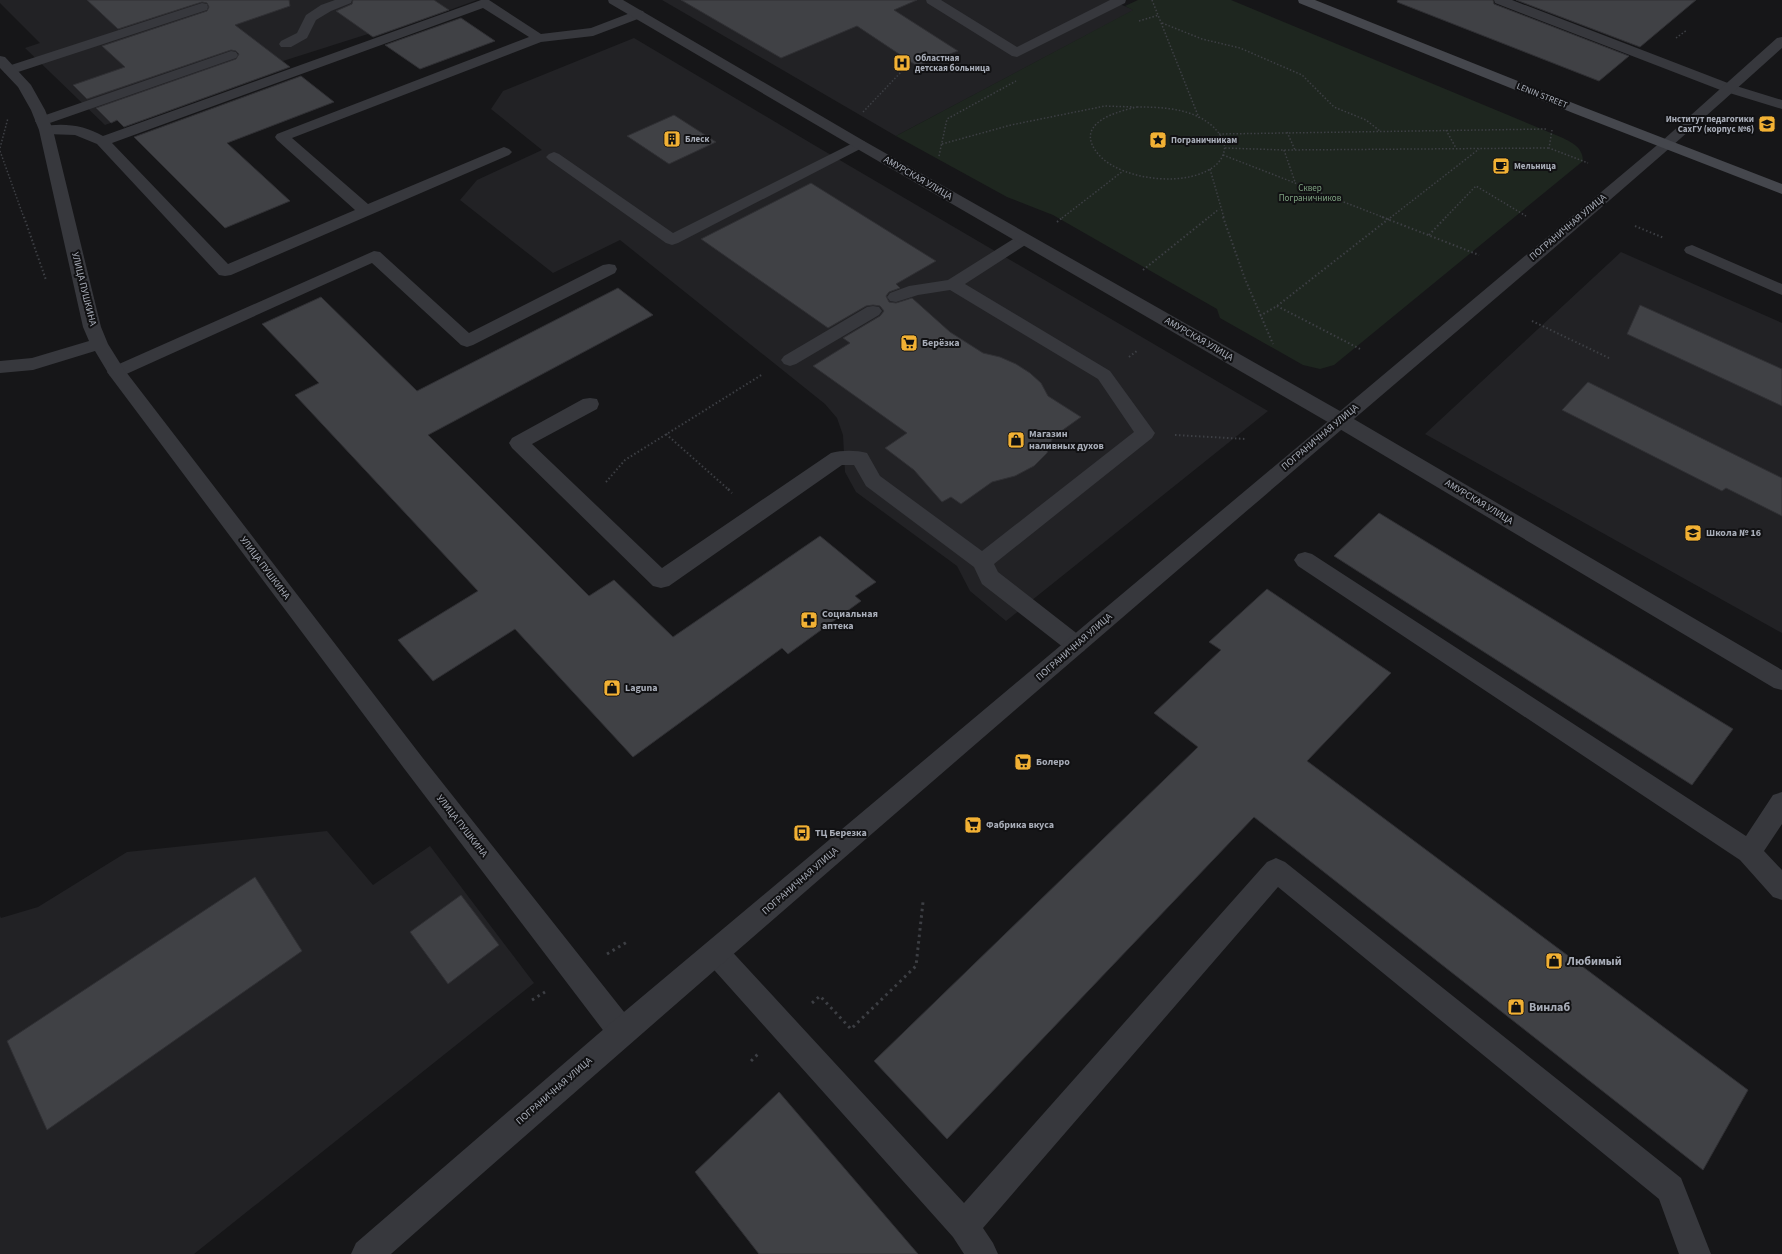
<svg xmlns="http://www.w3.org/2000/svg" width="1782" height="1254" viewBox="0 0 1782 1254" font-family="'Source Sans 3',sans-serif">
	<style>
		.built { fill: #222225 }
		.green { fill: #1e261f }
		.building { fill: #404145; stroke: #303034 }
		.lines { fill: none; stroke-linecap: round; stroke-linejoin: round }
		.path-far3 { stroke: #3d3f44; stroke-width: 1.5; stroke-dasharray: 1.5 2; stroke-linecap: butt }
		.path-far2 { stroke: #3d3f44; stroke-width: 2; stroke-dasharray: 1.5 2.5; stroke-linecap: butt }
		.path-far1 { stroke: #3d3f44; stroke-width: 2.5; stroke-dasharray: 2 3; stroke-linecap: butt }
		.path { stroke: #3d3f44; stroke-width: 3; stroke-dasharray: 2.5 4; stroke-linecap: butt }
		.service { fill: #37383d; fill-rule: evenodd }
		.minor { fill: #37383d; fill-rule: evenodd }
		.tertiary { fill: #37383d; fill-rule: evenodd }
		.secondary { fill: #45474d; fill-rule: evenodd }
		.labels { text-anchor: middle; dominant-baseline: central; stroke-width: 4; stroke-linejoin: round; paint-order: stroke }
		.far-poi-label { font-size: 9px; font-weight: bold; fill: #a8adb8; stroke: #111113; text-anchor: start }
		.far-street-label { font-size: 9px; fill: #a8adb8; stroke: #111113 }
		.far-park-label { font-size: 9px; fill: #7fa381; stroke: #111113 }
		.street-label { font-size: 10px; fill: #a8adb8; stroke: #111113 }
		.poi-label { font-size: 10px; font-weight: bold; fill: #a8adb8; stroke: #111113; text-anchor: start }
		.near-poi-label { font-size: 12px; font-weight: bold; fill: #a8adb8; stroke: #111113; text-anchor: start }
	</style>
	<rect width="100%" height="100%" fill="#161618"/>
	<path class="built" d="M0 0H477L447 11 429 12 368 34 283 61 105 125 25 48 40 43 0 3Z
		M662 0H1110L1134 10 896 136Z
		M634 38 814 145 1268 411 1006 621 970 591 957 566 856 492 845 472 843 435 837 418 825 404 620 240 553 273 460 200 477 180 542 150 491 109 503 91Z
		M1621 252 1782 323V633L1425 434Z
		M327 831 373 885 430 846 534 983 194 1254H0V916L1 918 38 907 127 852Z"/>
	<path class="green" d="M1138 0H1231L1563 138C1573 143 1583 148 1583 161L1334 365 1320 369 1303 365 1220 318 1217 309 1053 215 1007 197 896 136 1133 10 1125 6Z"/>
	<path class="building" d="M87 0H289L290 6 235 25 290 67 124 127 117 120 111 123 96 108 236 59 239 54 236 51 231 50 87 99 73 85 125 67 102 46 207 11 209 7 207 3 202 2 118 29Z
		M353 0H434L449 10 373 37 336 11 352 4Z
		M681 0H917L894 10 958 51 917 66 857 26 781 58Z
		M1398 0H1493L1494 4 1629 56 1599 81 1397 2Z
		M1516 0H1696L1640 47Z
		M461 18 495 41 420 69 385 45Z
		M301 76 334 102 227 143 290 201 225 228 134 137Z
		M674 115 716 142 669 164 627 136Z
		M811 183 936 261 896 284 900 288 889 292 886 296 889 302 896 303 912 298 950 332 983 353 1000 357 1016 364 1030 373 1041 383 1048 396 1081 417 1053 437 1047 453 1034 466 1015 476 992 482 961 504 951 497 942 502 914 470 885 448 907 433 813 366 850 343 843 338 880 316 884 311 880 306 873 305 866 306 828 328 701 239Z
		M618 288 653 315 428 435 589 596 614 580 673 637 820 536 876 582 855 596 861 601 788 654 782 648 633 757 515 629 433 681 398 640 478 591 295 395 319 383 262 324 321 297 417 391Z
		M1640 305 1782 369V406L1627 334Z
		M1588 382 1782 478V516L1726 488 1722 491 1562 410Z
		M1379 513 1733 729 1692 785 1334 556Z
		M1267 589 1391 673 1307 761 1748 1090 1703 1170 1254 817 947 1139 874 1061 1198 747 1154 713 1221 650 1209 642Z
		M255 877 302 951 47 1130 7 1041Z
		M461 895 499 945 448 984 410 932Z
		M779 1092 918 1254H759L695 1172Z"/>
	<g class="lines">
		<path class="path-far3" d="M1152 0 1199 118
			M1139 21 1159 15
			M1162 23 1202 39 1240 48 1302 75 1334 107 1366 120 1380 131
			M1676 38 1687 30
			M1137 107C1167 107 1205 109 1222 138 1227 147 1224 156 1218 163 1192 189 1122 181 1099 155 1072 124 1115 112 1137 107Z
			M863 112 902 71
			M1446 130 1456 148
			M1552 130 1549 148 1588 163
			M1287 132 1295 150
			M1219 134 1546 129
			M942 144 1011 125 1105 106 1134 107
			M0 148 8 118
			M1225 148 1284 150 1549 148
			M1284 150 1295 182
			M0 151 24 218
			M1223 155 1385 218
			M939 156 947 119 1016 81
			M1210 169 1224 218
			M1062 218 1123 171
			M1208 218 1219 209
			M1390 218 1479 149
			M1445 218 1476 186 1526 216"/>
		<path class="path-far2" d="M24 217 46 280
			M1223 217 1245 279 1273 344
			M1382 217 1479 255
			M1057 222 1063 217
			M1635 226 1664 238
			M1429 235 1446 217
			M1143 270 1209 217
			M1277 306 1362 350
			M1260 316 1277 306 1391 217
			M1532 321 1611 359
			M1129 357 1138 350
			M666 434 729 490
			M1175 435 1246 439
			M606 482 625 460 763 374"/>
		<path class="path-far1" d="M728 489 732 493"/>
		<path class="path" d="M607 954 627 942
			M532 1000 545 992
			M812 1003 820 996 851 1029 916 966 923 902
			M751 1061 758 1054"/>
		<path class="service" d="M335 0H352L351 3 331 11 316 20 307 38 291 47H281L279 44 281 41 297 33 306 15 321 5Z
			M481 0H489L541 34 591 28 638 10 643 11 645 14 643 17 593 36 541 42 292 138 368 204 499 149 504 147 509 149 512 152 509 155 231 275 225 276 219 275 97 144 75 135 46 134 41 133 39 130 41 127C61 122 85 125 103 136ZM483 8 529 37 277 134 275 137 277 140 355 210 228 264 112 143Z
			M926 0H941L1017 47 1110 0H1126L1125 3 1017 57 1012 56 927 3Z
			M1494 0H1512L1733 85 1782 100V109L1723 91 1495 3Z
			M202 3 207 4 208 7 207 10 15 73H5L3 70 5 67Z
			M231 51 236 52 238 55 236 58 47 124 42 125 37 124 35 121 37 118Z
			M859 140 864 141 866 144 864 147 678 243 672 245 666 243 549 160 546 157 549 154 554 152 559 154 673 233Z
			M1024 234 1030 236 1032 239 1030 242 965 284 1110 371 1155 433 1152 438 994 564 998 572 1084 639 1087 645 1084 651 1076 654 1068 651 982 584 974 567 866 486 854 465H842L669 586 661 588 653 586 512 448 509 443 512 438 583 399 590 398 597 399 599 404 597 409 532 444 662 568 831 453C842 450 856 450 867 453L880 476 982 551 1134 432 1098 379 950 290 918 295 896 302 890 301 887 297 890 293 909 286 948 280 1018 236Z
			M1692 245 1782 284V295L1686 253 1684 250 1686 247Z
			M374 251 380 252 469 333 603 265 609 264 615 265 617 269 615 273 473 345 467 347 461 345 372 263 122 376 116 378 110 376 107 372 110 368Z
			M873 306 879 307 882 311 879 315 796 364 790 366 784 364 781 360 784 356 867 307Z
			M1305 552 1312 554 1746 836 1773 795 1782 792V824L1764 851 1782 870V900L1773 897 1740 860 1298 566 1294 560 1298 554Z
			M1276 858 1285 862 1681 1178 1711 1254H1679L1659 1199 1278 887 983 1228 993 1243 998 1254H964L953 1237 707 962 703 953 707 944 716 940 725 944 964 1203 1267 862Z"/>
		<path class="minor" d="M608 0H623L864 141 1347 415 1782 670V690L1774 688 1333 425 854 147 609 3Z
			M0 56 5 57 31 85 45 110 53 130 101 327 108 344 123 368 422 757 632 1022 636 1032 632 1042 622 1046 612 1042 406 771 110 376 95 351 33 370 0 373V361L32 358 89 341 83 327 39 130 31 110 18 87 0 68Z"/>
		<path class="tertiary" d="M1782 37V48C1622 193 1456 331 1292 472 990 731 689 991 391 1254H351L356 1243 612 1022 1662 141 1777 38Z"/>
		<path class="secondary" d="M1298 0H1315L1583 107 1782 184V194L1573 113 1299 3Z"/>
	</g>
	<defs>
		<g id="hospital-square" transform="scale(0.9)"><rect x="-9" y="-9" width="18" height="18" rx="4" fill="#f2b134" stroke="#111113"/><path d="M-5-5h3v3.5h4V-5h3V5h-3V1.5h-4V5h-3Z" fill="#111"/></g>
		<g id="university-square" transform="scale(0.9)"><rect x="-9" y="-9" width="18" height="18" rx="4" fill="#f2b134" stroke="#111113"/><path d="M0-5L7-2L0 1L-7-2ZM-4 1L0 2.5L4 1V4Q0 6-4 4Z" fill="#111"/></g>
		<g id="building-square" transform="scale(0.9)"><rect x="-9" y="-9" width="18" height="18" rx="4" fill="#f2b134" stroke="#111113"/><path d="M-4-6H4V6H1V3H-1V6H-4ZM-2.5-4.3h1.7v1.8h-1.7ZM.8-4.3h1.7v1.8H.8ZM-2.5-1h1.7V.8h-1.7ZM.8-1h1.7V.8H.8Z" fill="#111"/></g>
		<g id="sight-square" transform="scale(0.9)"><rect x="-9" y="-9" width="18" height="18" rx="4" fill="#f2b134" stroke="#111113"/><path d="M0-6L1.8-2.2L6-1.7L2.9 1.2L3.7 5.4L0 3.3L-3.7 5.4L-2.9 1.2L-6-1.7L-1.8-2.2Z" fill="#111"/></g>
		<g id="cafe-square" transform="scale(0.9)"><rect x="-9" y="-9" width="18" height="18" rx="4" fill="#f2b134" stroke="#111113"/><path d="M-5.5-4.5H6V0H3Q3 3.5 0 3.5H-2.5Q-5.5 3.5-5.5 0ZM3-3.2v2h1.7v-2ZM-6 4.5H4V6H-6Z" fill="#111"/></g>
		<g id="supermarket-square" transform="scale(0.9)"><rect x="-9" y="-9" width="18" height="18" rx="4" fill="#f2b134" stroke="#111113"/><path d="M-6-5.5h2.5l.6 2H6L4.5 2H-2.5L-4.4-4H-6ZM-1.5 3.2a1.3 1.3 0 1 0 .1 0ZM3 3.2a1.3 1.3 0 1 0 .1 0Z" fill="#111"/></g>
		<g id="shop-square" transform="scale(0.9)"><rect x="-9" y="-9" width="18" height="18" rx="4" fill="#f2b134" stroke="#111113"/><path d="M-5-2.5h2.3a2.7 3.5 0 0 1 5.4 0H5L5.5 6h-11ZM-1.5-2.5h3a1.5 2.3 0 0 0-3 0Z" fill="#111"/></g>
		<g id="school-square" transform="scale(0.9)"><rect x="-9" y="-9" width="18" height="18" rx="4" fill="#f2b134" stroke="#111113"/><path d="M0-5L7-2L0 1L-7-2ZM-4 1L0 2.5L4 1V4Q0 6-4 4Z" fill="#111"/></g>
		<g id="pharmacy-square" transform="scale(0.9)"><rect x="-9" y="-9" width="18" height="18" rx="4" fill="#f2b134" stroke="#111113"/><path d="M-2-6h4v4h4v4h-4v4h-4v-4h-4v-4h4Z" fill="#111"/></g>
		<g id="bus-square" transform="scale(0.9)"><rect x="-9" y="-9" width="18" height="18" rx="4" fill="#f2b134" stroke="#111113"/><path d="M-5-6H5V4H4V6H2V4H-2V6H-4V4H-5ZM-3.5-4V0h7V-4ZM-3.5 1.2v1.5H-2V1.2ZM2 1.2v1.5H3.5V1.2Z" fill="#111"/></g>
	</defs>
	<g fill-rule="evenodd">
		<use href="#hospital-square" x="902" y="63"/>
		<use href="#university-square" x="1767" y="124"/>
		<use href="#building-square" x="672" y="139"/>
		<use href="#sight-square" x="1158" y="140"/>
		<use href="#cafe-square" x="1501" y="166"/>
		<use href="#supermarket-square" x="909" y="343"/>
		<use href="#shop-square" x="1016" y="440"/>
		<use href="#school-square" x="1693" y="533"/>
		<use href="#pharmacy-square" x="809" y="620"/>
		<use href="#shop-square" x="612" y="688"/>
		<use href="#supermarket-square" x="1023" y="762"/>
		<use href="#supermarket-square" x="973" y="825"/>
		<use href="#bus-square" x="802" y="833"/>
		<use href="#shop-square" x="1554" y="961"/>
		<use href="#shop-square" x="1516" y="1007"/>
	</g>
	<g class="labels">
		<g class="far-poi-label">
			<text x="915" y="58">Областная<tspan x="915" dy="10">детская больница</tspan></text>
			<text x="1754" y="119" text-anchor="end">Институт педагогики<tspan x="1754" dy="10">СахГУ (корпус №6)</tspan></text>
			<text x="685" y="139">Блеск</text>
			<text x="1171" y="140">Пограничникам</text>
			<text x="1514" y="166">Мельница</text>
		</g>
		<g class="far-street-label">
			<text transform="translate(1542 96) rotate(22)">LENIN STREET</text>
		</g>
		<g class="far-park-label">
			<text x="1310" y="188">Сквер<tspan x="1310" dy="10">Пограничников</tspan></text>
		</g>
		<g class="street-label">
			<text transform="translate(918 178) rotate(30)">АМУРСКАЯ УЛИЦА</text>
			<text transform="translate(1568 227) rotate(-40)">ПОГРАНИЧНАЯ УЛИЦА</text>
			<text transform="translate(84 289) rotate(76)">УЛИЦА ПУШКИНА</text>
			<text transform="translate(1199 339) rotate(30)">АМУРСКАЯ УЛИЦА</text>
			<text transform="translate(1320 437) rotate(-40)">ПОГРАНИЧНАЯ УЛИЦА</text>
			<text transform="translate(1479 502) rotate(31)">АМУРСКАЯ УЛИЦА</text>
			<text transform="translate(265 568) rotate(53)">УЛИЦА ПУШКИНА</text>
			<text transform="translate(1074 647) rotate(-41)">ПОГРАНИЧНАЯ УЛИЦА</text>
			<text transform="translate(462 826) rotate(52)">УЛИЦА ПУШКИНА</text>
			<text transform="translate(800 881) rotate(-41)">ПОГРАНИЧНАЯ УЛИЦА</text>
			<text transform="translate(554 1091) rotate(-41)">ПОГРАНИЧНАЯ УЛИЦА</text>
		</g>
		<g class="poi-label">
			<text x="922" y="343">Берёзка</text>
			<text x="1029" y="434">Магазин<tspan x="1029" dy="12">наливных духов</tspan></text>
			<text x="1706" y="533">Школа № 16</text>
			<text x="822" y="614">Социальная<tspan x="822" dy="12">аптека</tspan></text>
			<text x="625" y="688">Laguna</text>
			<text x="1036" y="762">Болеро</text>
			<text x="986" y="825">Фабрика вкуса</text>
			<text x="815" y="833">ТЦ Березка</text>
		</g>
		<g class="near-poi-label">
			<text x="1567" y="961">Любимый</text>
			<text x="1529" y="1007">Винлаб</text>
		</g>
	</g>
</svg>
